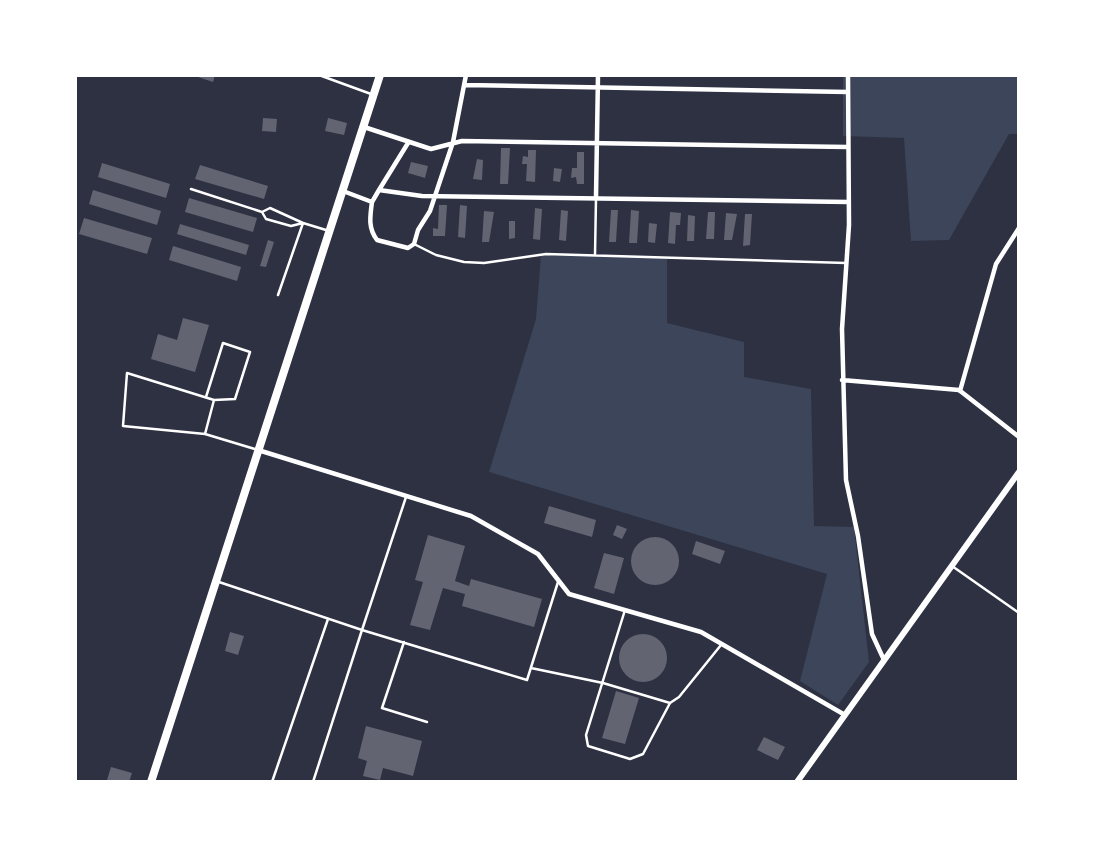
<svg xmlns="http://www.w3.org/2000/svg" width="1094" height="857" viewBox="0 0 1094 857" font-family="Inter,sans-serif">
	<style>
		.green { fill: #3c4559 }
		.building { fill: #626471 }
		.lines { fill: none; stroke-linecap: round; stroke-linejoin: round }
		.service { stroke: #fff; stroke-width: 2.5 }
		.minor { stroke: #fff; stroke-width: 4.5 }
		.secondary { stroke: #fff; stroke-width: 6 }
		.trunk { stroke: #fff; stroke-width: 8 }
	</style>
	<rect width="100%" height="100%" fill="#2d3142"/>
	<path class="green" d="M843 75H1019V134H1009L949 240 911 241 904 138 843 136Z
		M541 255 667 257V323L744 342V377L811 389 814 526 854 527 869 662 838 705 800 681 827 574 489 472 536 319Z"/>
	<path class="building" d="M192 75H215L213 82Z
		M263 118 277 119 276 132 262 131Z
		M328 118 347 123 344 135 325 131Z
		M501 148H510L508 184H500Z
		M528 150H536L535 182 526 181 527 164H522L523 156 528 157Z
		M577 152H584V184H577L576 177 571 178 572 168H577Z
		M477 159 483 160 482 180 473 179Z
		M411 162 428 166 425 178 408 173Z
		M102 163 170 184 166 198 98 177Z
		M200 165 268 186 264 199 195 179Z
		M554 168 562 169 560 182 553 181Z
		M93 190 161 211 157 225 89 204Z
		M189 198 257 218 253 232 185 212Z
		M439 205H447L445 236H433V228L438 229Z
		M460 205 467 206 465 238 458 237Z
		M535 208 542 209 540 240 533 239Z
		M561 210 568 211 566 241 559 240Z
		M611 210H618L616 242H609Z
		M631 210 639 211 637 243H629Z
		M484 211 494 212 489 242H482Z
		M670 212 681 213 680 225H676L675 244 668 243Z
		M708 212H715L714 239H706Z
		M726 213 737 214 732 240H724Z
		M745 214H752L750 245 743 246Z
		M688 215 695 216 694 241H687Z
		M84 218 152 238 147 254 79 234Z
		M509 221H515V238L509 239Z
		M649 223 657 224 655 243 648 242Z
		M180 224 249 245 246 255 177 234Z
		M268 240 274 242 266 267 260 266Z
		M173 246 241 267 237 281 169 260Z
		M183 318 209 325 195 372 151 359 158 334 177 340Z
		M549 506 596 520 592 537 544 523Z
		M617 525 627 529 622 539 613 535Z
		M428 535 465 546 455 581 469 586 471 579 542 599 534 627 462 606 465 594 443 588 430 630 410 625 423 582 415 580Z
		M631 561a24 24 0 1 1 48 0a24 24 0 1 1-48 0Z
		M696 541 725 551 720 564 692 554Z
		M604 553 624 558 614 594 594 588Z
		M230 632 244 636 238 655 225 651Z
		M619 658a24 24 0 1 1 48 0a24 24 0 1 1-48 0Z
		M616 691 639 698 625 744 602 738Z
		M366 726 422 741 413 776 383 768 380 780 363 776 367 761 358 758Z
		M764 737 785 747 778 760 757 750Z
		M111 767 132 773 129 782 107 780Z"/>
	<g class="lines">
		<path class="service" d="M319 75 371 94
			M191 189 262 212
			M270 208 303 223 291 226 266 219 262 212Z
			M414 244 436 255 464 262 484 263 546 254 846 263
			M595 255 596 198
			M278 295 303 223 326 230
			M206 397 223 343 250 352 235 399 214 400 127 373 123 426 205 434 258 450
			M205 434 214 400
			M952 566 1019 613
			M219 582 362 630 406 497
			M625 610 586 735 588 746 630 759 643 754 670 703
			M404 642 382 708 427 722
			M531 668 603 683 670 703 679 697 721 645
			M272 782 328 619
			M313 782 362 630 527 680 558 582"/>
		<path class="minor" d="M848 75 849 225 842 329 846 480 858 536 872 634 884 660
			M465 85 848 92
			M364 127 431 149 462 141 848 147
			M379 190 408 143
			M343 191 372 202C370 217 368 228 377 240L408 248 414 244 418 230 430 211 453 142 466 75
			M596 197 598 75
			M372 202 379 190 422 196 848 202
			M842 380 959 390 1019 437
			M960 391 996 264 1019 228
			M258 450 471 516 538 554 569 594 701 632 845 715"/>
		<path class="secondary" d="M797 782 1019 472"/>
		<path class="trunk" d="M151 782 380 75"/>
	</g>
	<rect width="1094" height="857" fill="none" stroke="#ffffff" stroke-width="154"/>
</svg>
